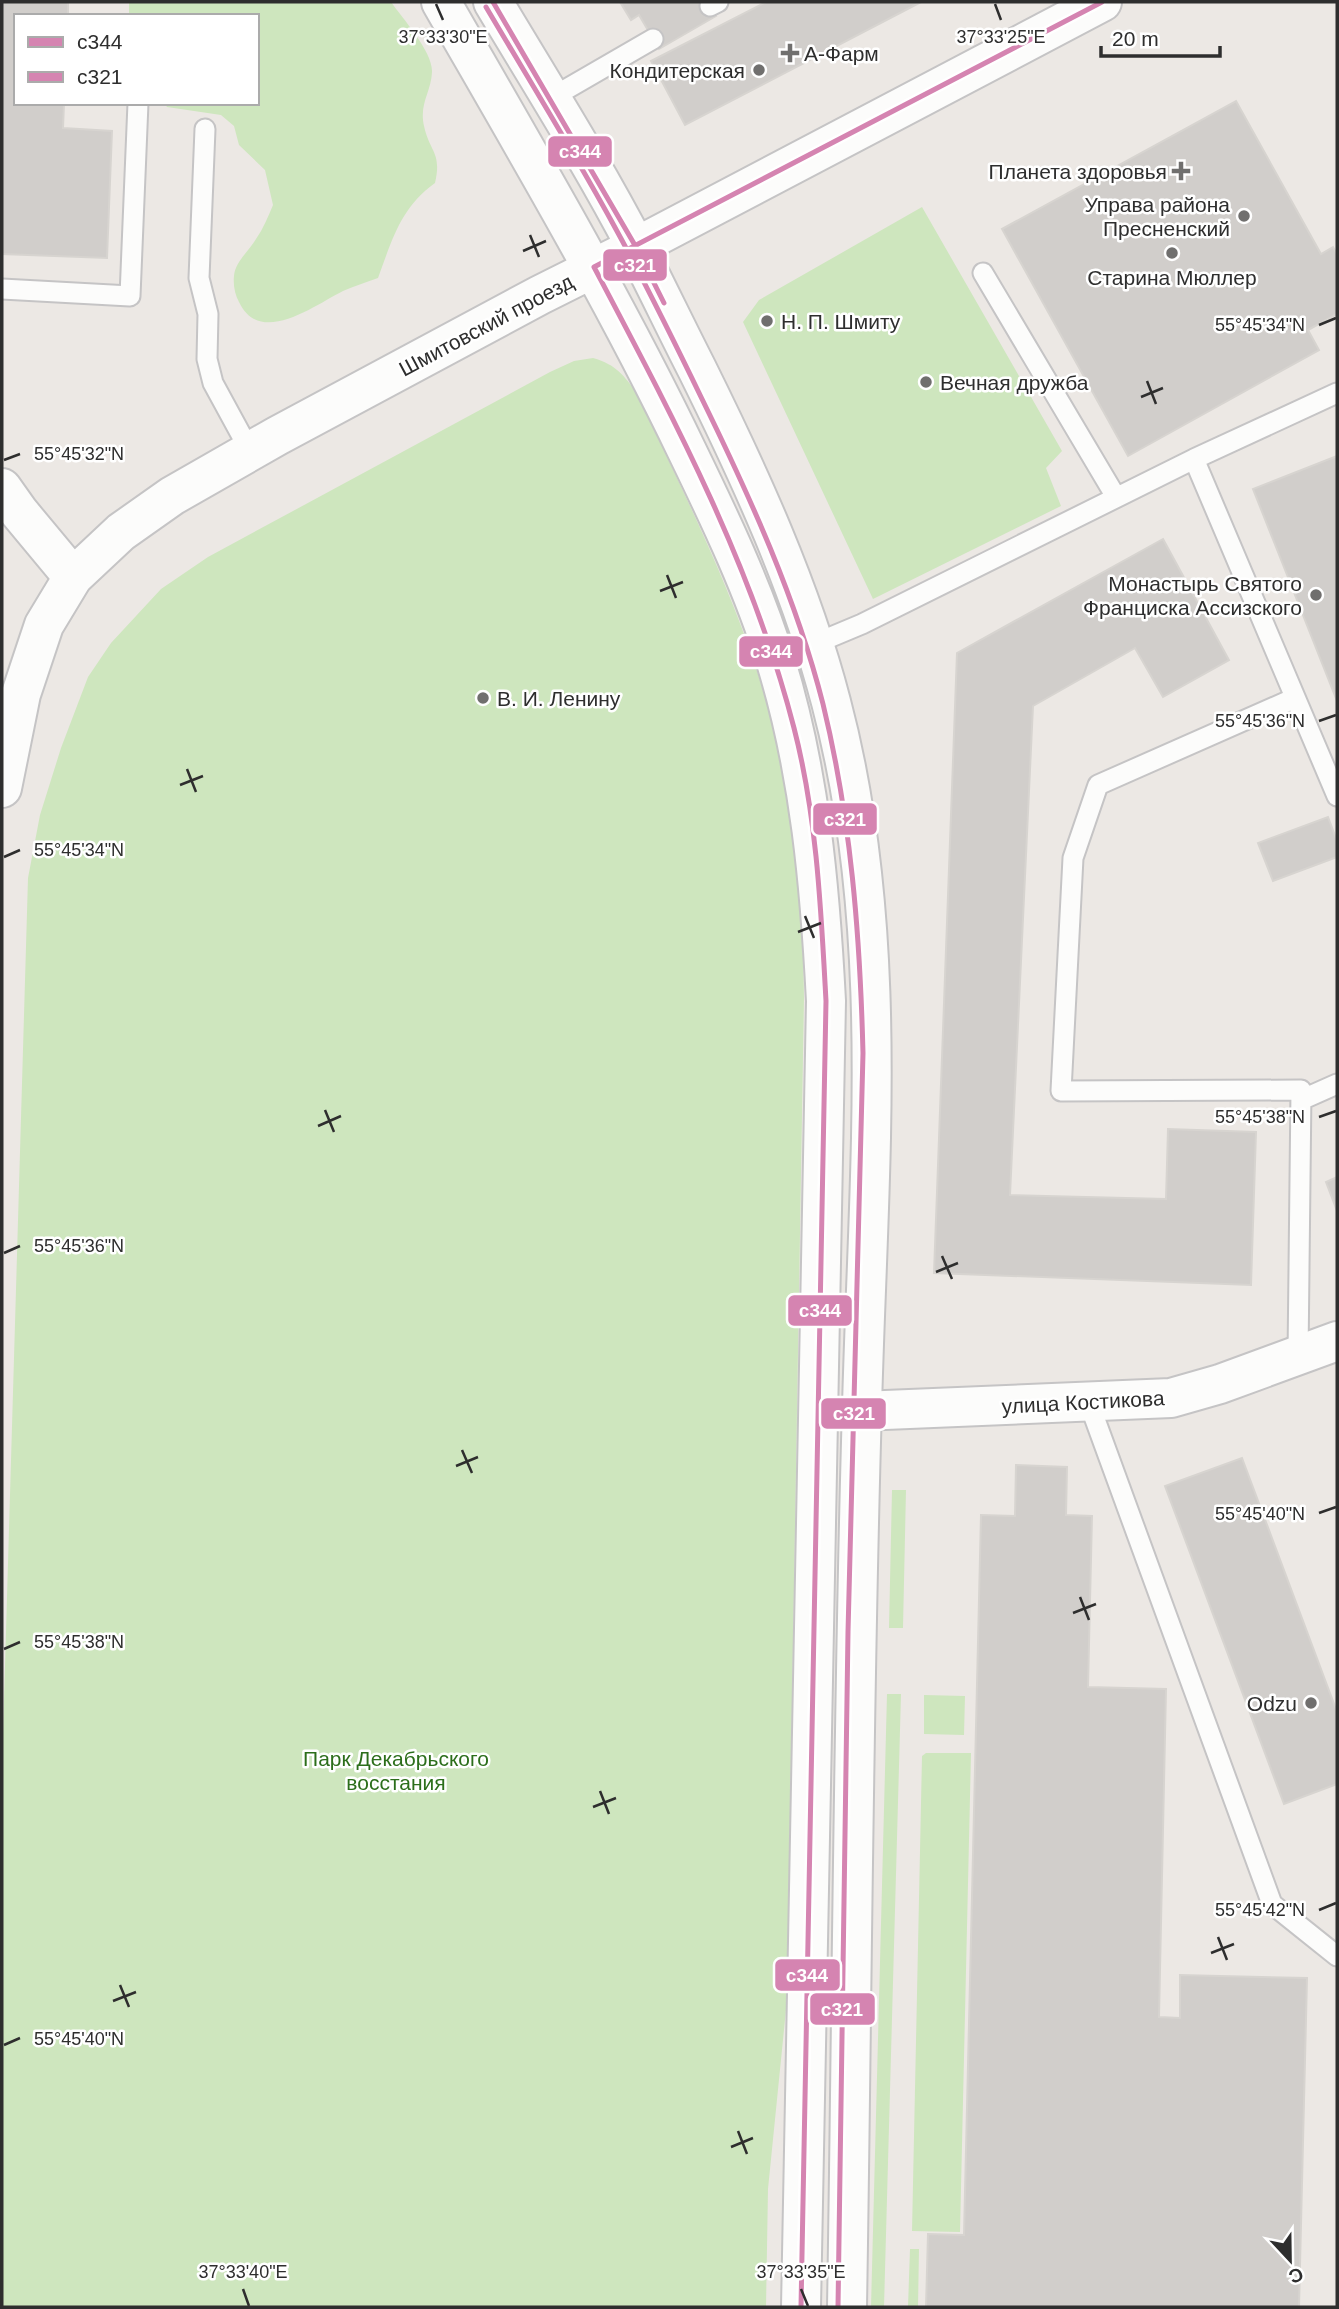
<svg xmlns="http://www.w3.org/2000/svg" width="1339" height="2309" viewBox="0 0 1339 2309" font-family="Arial,sans-serif">
	<style>
		.green { fill: #cee6be }
		.building { fill: #d1cecb; stroke: #d7d4d0; stroke-width: 2 }
		.lines { fill: none; stroke-linecap: round; stroke-linejoin: round }
		.service-casing { stroke: #c5c4c5; stroke-width: 23 }
		.minor-casing { stroke: #c5c4c5; stroke-width: 42 }
		.tertiary-casing { stroke: #c5c4c5; stroke-width: 42 }
		.secondary-casing { stroke: #c5c4c5; stroke-width: 42 }
		.service { stroke: #fcfcfb; stroke-width: 19 }
		.minor { stroke: #fcfcfb; stroke-width: 38 }
		.tertiary { stroke: #fcfcfb; stroke-width: 38 }
		.secondary { stroke: #fcfcfb; stroke-width: 38 }
		.bus-1-casing { stroke: #fff; stroke-width: 10 }
		.bus-2-casing { stroke: #fff; stroke-width: 10 }
		.bus-1 { stroke: #d584b1; stroke-width: 5 }
		.bus-2 { stroke: #d584b1; stroke-width: 5 }
		.ticks { fill: none; stroke: #2e2e2e; stroke-width: 2.5 }
		.poi-dot { fill: #706f6e; stroke: #fff; stroke-width: 2.5 }
		.labels { text-anchor: middle; dominant-baseline: central; stroke-width: 5; stroke-linejoin: round; paint-order: stroke }
		.poi-label { font-size: 21px; fill: #2e2e2e; stroke: #fff; text-anchor: end }
		.street-label { font-size: 21px; fill: #2e2e2e; stroke: #fff }
		.park-label { font-size: 21px; fill: #2c6e1b; stroke: #fff }
		.ticks-label { font-size: 18px; text-anchor: middle; fill: #2e2e2e; stroke: #fff; stroke-width: 5; stroke-linejoin: round; paint-order: stroke }
		.line-badge { stroke: #fff; stroke-width: 2.5 }
		.badge-label { font-size: 19px; text-anchor: middle; font-weight: bold; fill: #fff }
	</style>
	<rect width="100%" height="100%" fill="#ece8e4"/>
	<path class="green" d="M129 2H391C403 19 433 52 432 72 431 93 419 103 424 126 430 153 442 152 435 183 401 207 392 240 378 278 367 282 354 286 343 291 315 305 260 347 239 302 235 295 233 285 234 276 235 262 249 251 256 239 263 229 268 217 273 205L265 170 239 145 234 126 221 115 167 107 164 103H257V16H129Z
		M922 207 1062 451 1046 468 1061 506 873 599 743 322 759 300Z
		M593 358C617 365 623 375 638 394 679 484 725 574 756 668 772 716 783 768 792 818 803 877 803 938 804 998L787 2000 768 2189 766 2307H2V1769L28 878 40 815 61 748 88 677 111 643 161 589 208 557 550 372 574 361Z
		M892 1490H906L903 1628H889Z
		M887 1694H901L884 2307H871Z
		M924 1695 965 1696 964 1735 924 1734Z
		M926 1753H971L960 2232 912 2231 922 1756Z
		M910 2249H919L918 2307H908Z"/>
	<path class="building" d="M2 2H68V16H16V103H64L63 128 112 131 107 258 2 254Z
		M620 2H707L716 16 659 49 639 15 631 20Z
		M766 2H921L685 125 651 61Z
		M1236 101 1321 254 1333 247 1337 254V314L1308 330 1319 350 1128 456 1002 229Z
		M1337 456V701L1253 489Z
		M1163 539 1229 660 1163 697 1135 648 1033 706 1010 1195 1166 1199 1168 1129 1256 1132 1251 1285 934 1273 957 653Z
		M1328 817 1337 841V857L1273 881 1258 843Z
		M1337 1177V1211L1326 1182Z
		M1242 1458 1337 1712V1784L1284 1804 1165 1486Z
		M1016 1465 1067 1467 1066 1515 1092 1516 1088 1687 1166 1689 1159 2017 1180 2018V1975L1307 1978 1299 2307H926L928 2234 964 2235 981 1515 1015 1516Z"/>
	<g class="lines">
		<g class="service-casing">
			<path id="service" d="M710 6 718 2
				M551 98 653 39
				M205 129 199 278 208 314 207 359 213 383 250 451
				M983 273 1116 497
				M2 289 130 296 138 103
				M1194 459 1337 796
				M776 660 862 624 1194 459 1337 393
				M1295 698 1098 785 1073 858 1061 1091 1301 1090 1298 1357
				M1301 1100 1337 1084
				M1089 1403 1272 1904 1337 1956"/>
		</g>
		<g class="minor-casing">
			<path id="minor" d="M861 1411 1171 1398 1220 1384 1337 1341"/>
		</g>
		<g class="tertiary-casing">
			<path id="tertiary" d="M2 488 19 512 73 577"/>
		</g>
		<g class="secondary-casing">
			<path id="secondary" d="M441 2C526 150 613 297 687 451 720 519 754 590 776 662 810 773 820 886 826 1001L801 2307
				M493 2C542 84 594 166 638 251 658 290 677 330 697 369 750 476 801 587 831 702 892 932 868 1173 862 1407 853 1707 852 2007 847 2307
				M2 788 21 694 44 625 73 577 121 532 172 496 277 436 540 295 636 247 1102 2"/>
		</g>
		<use href="#service" class="service"/>
		<use href="#minor" class="minor"/>
		<use href="#tertiary" class="tertiary"/>
		<use href="#secondary" class="secondary"/>
		<g class="bus-1-casing">
			<path id="bus-1" d="M493 2 636 247 664 303
				M801 2307 826 1001C821 910 817 817 794 728 752 564 672 415 594 267L1102 2"/>
		</g>
		<g class="bus-2-casing">
			<path id="bus-2" d="M486 7C528 78 572 149 612 222 644 280 673 339 702 399 750 497 796 598 823 704 851 819 860 935 863 1053L848 1632 838 2307"/>
		</g>
		<use href="#bus-1" class="bus-1"/>
		<use href="#bus-2" class="bus-2"/>
	</g>
	<path class="ticks" d="M436 4 443 20M995 4 1001 20M530 235 539 257M523 251 546 241M1319 325 1336 318M1147 381 1156 404M1141 397 1163 388M4 460 20 454M667 575 676 598M660 591 683 582M1319 721 1336 715M187 769 196 792M180 785 203 776M4 857 20 850M805 916 814 938M798 932 821 923M325 1110 334 1132M1319 1117 1336 1111M318 1126 341 1116M4 1253 20 1246M942 1256 952 1279M936 1272 958 1263M462 1450 472 1473M456 1466 478 1457M1319 1513 1336 1507M1080 1597 1089 1620M1073 1613 1096 1604M4 1649 20 1642M600 1791 609 1814M593 1807 616 1798M1319 1910 1336 1903M1218 1937 1227 1960M1211 1953 1234 1944M120 1985 129 2007M113 2001 136 1992M4 2045 20 2038M738 2131 747 2154M731 2147 753 2138M243 2289 249 2306M801 2289 808 2306"/>
	<g class="poi-dot">
		<path d="M786.5 42.5h7v7h7v7h-7v7h-7v-7h-7v-7h7z"/>
		<circle cx="759" cy="70" r="7"/>
		<path d="M1177.5 160.5h7v7h7v7h-7v7h-7v-7h-7v-7h7z"/>
		<circle cx="1244" cy="216" r="7"/>
		<circle cx="1172" cy="253" r="7"/>
		<circle cx="767" cy="321" r="7"/>
		<circle cx="926" cy="382" r="7"/>
		<circle cx="1316" cy="595" r="7"/>
		<circle cx="483" cy="698" r="7"/>
		<circle cx="1311" cy="1703" r="7"/>
	</g>
	<g class="labels">
		<g class="poi-label">
			<text x="804" y="53" text-anchor="start">А-Фарм</text>
			<text x="745" y="70">Кондитерская</text>
			<text x="1167" y="171">Планета здоровья</text>
			<text x="1230" y="204">Управа района<tspan x="1230" dy="24">Пресненский</tspan></text>
			<text x="1172" y="277" text-anchor="middle">Старина Мюллер</text>
			<text x="781" y="321" text-anchor="start">Н. П. Шмиту</text>
			<text x="940" y="382" text-anchor="start">Вечная дружба</text>
			<text x="1302" y="583">Монастырь Святого<tspan x="1302" dy="24">Франциска Ассизского</tspan></text>
			<text x="497" y="698" text-anchor="start">В. И. Ленину</text>
			<text x="1297" y="1703">Odzu</text>
		</g>
		<g class="street-label">
			<text transform="translate(486 325) rotate(-28)">Шмитовский проезд</text>
			<text transform="translate(1083 1402) rotate(-3)">улица Костикова</text>
		</g>
		<g class="park-label">
			<text x="396" y="1758">Парк Декабрьского<tspan x="396" dy="24">восстания</tspan></text>
		</g>
	</g>
	<g class="ticks-label">
		<text x="443" y="43">37°33'30"E</text>
		<text x="1001" y="43">37°33'25"E</text>
		<text x="1260" y="331">55°45'34"N</text>
		<text x="79" y="460">55°45'32"N</text>
		<text x="1260" y="727">55°45'36"N</text>
		<text x="79" y="856">55°45'34"N</text>
		<text x="1260" y="1123">55°45'38"N</text>
		<text x="79" y="1252">55°45'36"N</text>
		<text x="1260" y="1520">55°45'40"N</text>
		<text x="79" y="1648">55°45'38"N</text>
		<text x="1260" y="1916">55°45'42"N</text>
		<text x="79" y="2045">55°45'40"N</text>
		<text x="243" y="2278">37°33'40"E</text>
		<text x="801" y="2278">37°33'35"E</text>
	</g>
	<g class="line-badge">
		<rect x="547" y="135" width="66" height="33" rx="7" fill="#d584b1"/>
		<rect x="602" y="248" width="66" height="34" rx="7" fill="#d584b1"/>
		<rect x="738" y="635" width="66" height="33" rx="7" fill="#d584b1"/>
		<rect x="812" y="802" width="66" height="34" rx="7" fill="#d584b1"/>
		<rect x="787" y="1294" width="66" height="33" rx="7" fill="#d584b1"/>
		<rect x="820" y="1397" width="67" height="33" rx="7" fill="#d584b1"/>
		<rect x="774" y="1958" width="67" height="34" rx="7" fill="#d584b1"/>
		<rect x="809" y="1992" width="67" height="34" rx="7" fill="#d584b1"/>
	</g>
	<g class="badge-label">
		<text x="580" y="158">с344</text>
		<text x="635" y="272">с321</text>
		<text x="771" y="658">с344</text>
		<text x="845" y="826">с321</text>
		<text x="820" y="1317">с344</text>
		<text x="854" y="1420">с321</text>
		<text x="807" y="1982">с344</text>
		<text x="842" y="2016">с321</text>
	</g>
	<rect width="1339" height="2309" fill="none" stroke="#2e2e2e" stroke-width="7"/>
	<rect x="14" y="14" width="245" height="91" fill="#ffffff" stroke="#ababab" stroke-width="2"/>
	<rect x="28" y="37" width="35" height="10" fill="#d584b1" stroke="#ababab" stroke-width="2"/>
	<text x="77" y="49" font-size="21" fill="#2e2e2e">с344</text>
	<rect x="28" y="72" width="35" height="10" fill="#d584b1" stroke="#ababab" stroke-width="2"/>
	<text x="77" y="84" font-size="21" fill="#2e2e2e">с321</text>
	<g transform="translate(1290 2260) rotate(158)" stroke="#ffffff" stroke-width="5" paint-order="stroke">
	<path d="M0-5L12 26L0 18L-12 26Z" fill="#2e2e2e"/>
	<text y="-10" font-size="19" font-weight="bold" text-anchor="middle" fill="#2e2e2e">С</text>
	</g>
	<path d="M1101 46v10h119v-10" fill="none" stroke="#2e2e2e" stroke-width="3.5"/>
	<text x="1112" y="46" font-size="21" fill="#2e2e2e" stroke="#ffffff" stroke-width="5" paint-order="stroke">20 m</text>
</svg>
